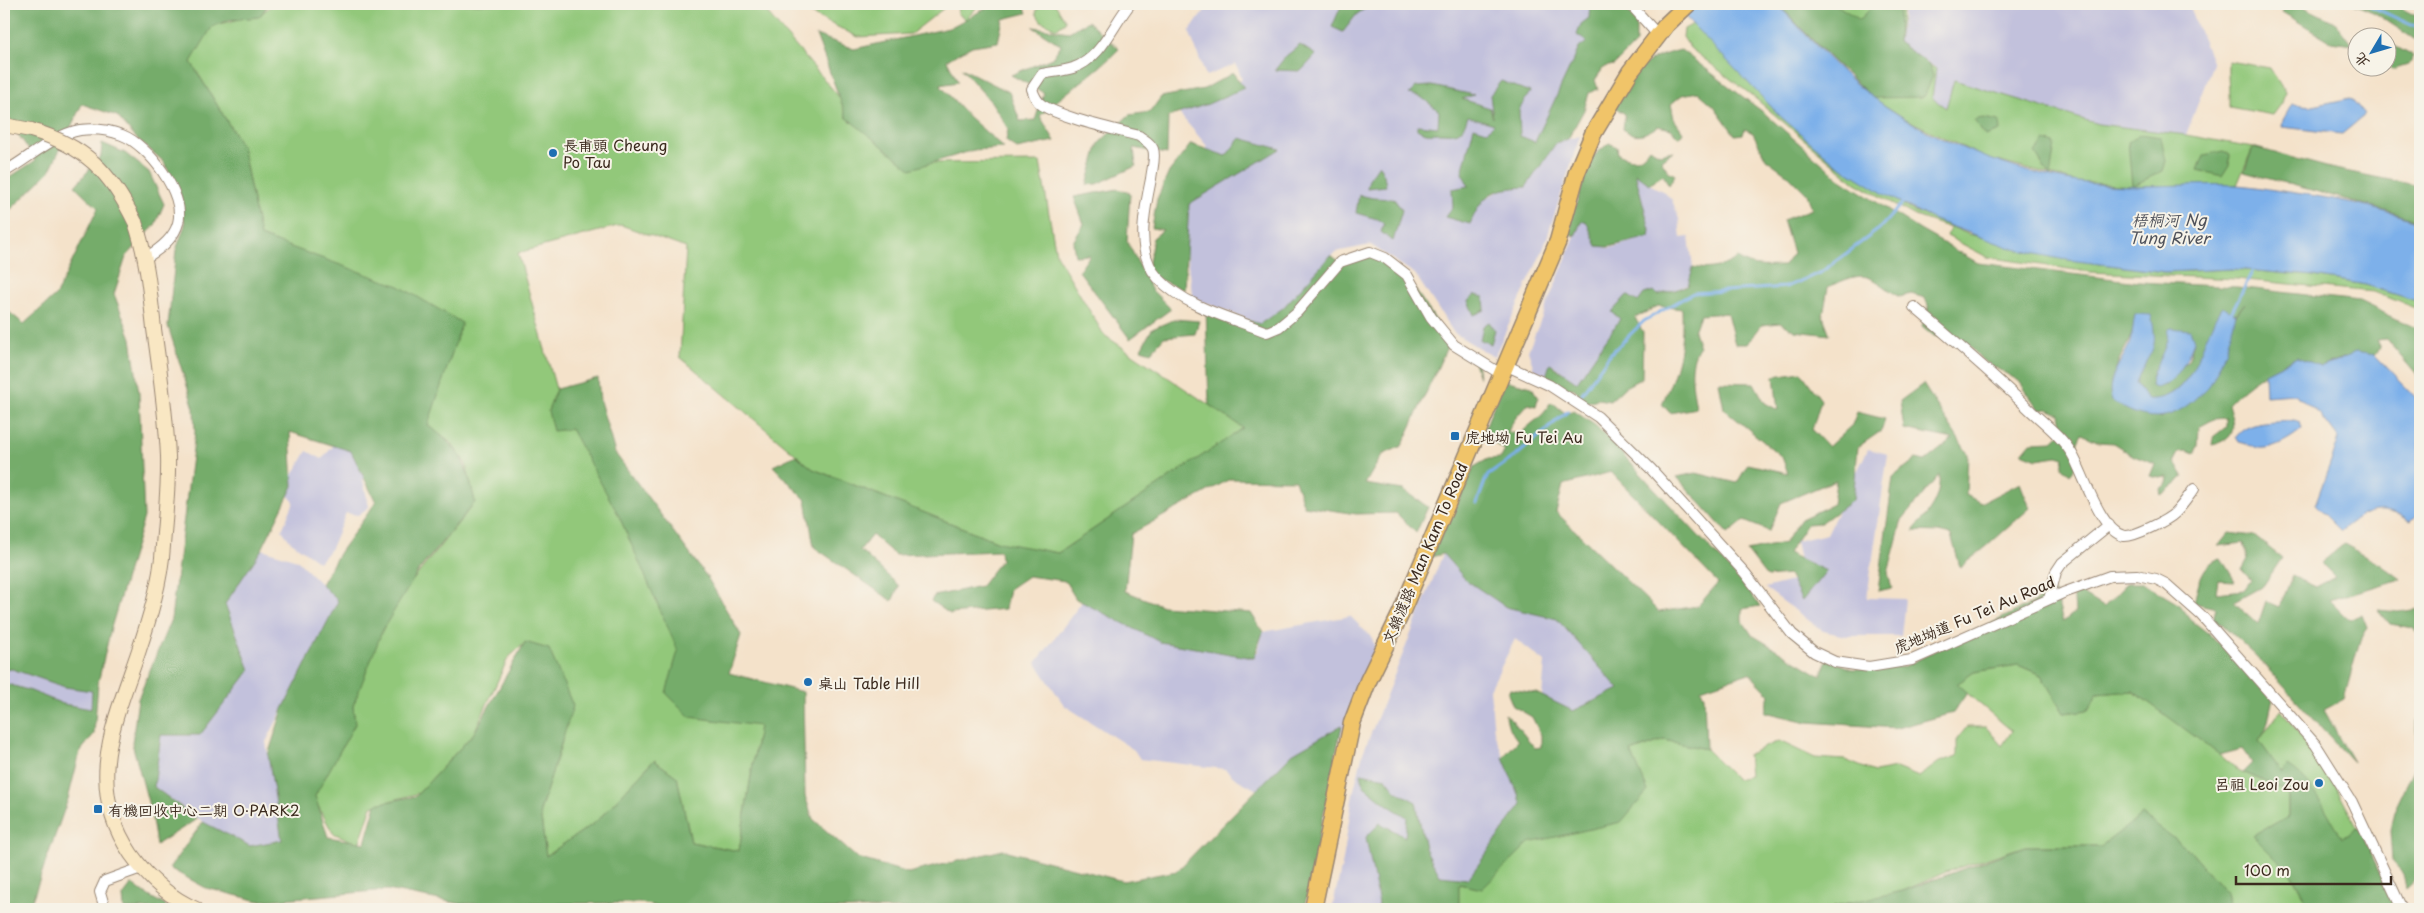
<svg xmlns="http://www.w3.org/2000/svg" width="2424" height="913" viewBox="0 0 2424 913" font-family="'Playpen Sans','LXGW WenKai TC',sans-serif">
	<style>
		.industrial { fill: #c2c1dc }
		.green { fill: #92c87a; stroke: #66794c }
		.forest { fill: #75ac6a; stroke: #586b44; fill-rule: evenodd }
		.water { fill: #7db0ea; stroke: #5c6d84 }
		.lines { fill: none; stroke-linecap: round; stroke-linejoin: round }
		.stream { stroke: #7db0ea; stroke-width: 3 }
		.street-casing { stroke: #988674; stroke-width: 12 }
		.secondary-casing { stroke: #988674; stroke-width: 16 }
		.primary-casing { stroke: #988674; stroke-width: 19 }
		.street { stroke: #fff; stroke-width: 10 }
		.secondary { stroke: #f9e7c3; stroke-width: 14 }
		.primary { stroke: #f0c469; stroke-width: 16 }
		.secondary-bridge-casing { stroke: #988674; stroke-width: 16; stroke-linecap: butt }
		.secondary-bridge { stroke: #f9e7c3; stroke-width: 14 }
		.poi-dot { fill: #1f6fb2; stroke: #f7f3e8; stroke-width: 2 }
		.labels { text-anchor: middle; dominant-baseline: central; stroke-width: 4; stroke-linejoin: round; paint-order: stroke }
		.poi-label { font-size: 15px; fill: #3b2a1e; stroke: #f7f3e8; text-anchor: start }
		.street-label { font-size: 15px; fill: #3b2a1e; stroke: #f7f3e8 }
		.water-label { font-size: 16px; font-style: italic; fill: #4f525b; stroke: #f7f3e8 }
	</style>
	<rect width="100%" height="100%" fill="#f7f3e8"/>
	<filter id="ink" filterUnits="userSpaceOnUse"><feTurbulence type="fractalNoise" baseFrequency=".02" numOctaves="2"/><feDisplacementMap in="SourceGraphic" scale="10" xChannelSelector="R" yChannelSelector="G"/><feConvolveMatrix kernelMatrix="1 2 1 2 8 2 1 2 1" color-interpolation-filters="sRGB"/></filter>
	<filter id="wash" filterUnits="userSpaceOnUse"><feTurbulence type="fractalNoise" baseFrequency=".0096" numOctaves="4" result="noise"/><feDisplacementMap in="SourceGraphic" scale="20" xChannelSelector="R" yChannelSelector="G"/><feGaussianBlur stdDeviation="1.12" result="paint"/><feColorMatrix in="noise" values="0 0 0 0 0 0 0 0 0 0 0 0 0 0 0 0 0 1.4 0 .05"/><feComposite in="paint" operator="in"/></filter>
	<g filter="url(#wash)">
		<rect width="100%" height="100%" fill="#f4e2ca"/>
		<path class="industrial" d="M1210 4H1590L1588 42 1538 143 1520 136 1519 110 1494 124 1487 131 1474 128 1479 202 1502 189 1526 187 1556 143 1580 136 1543 250 1494 357 1454 333 1415 274 1371 245 1335 252 1283 308 1260 324 1193 298 1176 187 1206 167 1207 146 1176 110 1242 79 1236 64 1206 76 1189 31Z
			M1899 4H2143L2189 7 2213 63 2186 135 2091 124 1955 80 1946 108 1932 98 1936 68 1898 42 1905 6Z
			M1635 172 1649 184 1664 192 1672 200 1679 219 1681 238 1689 237 1693 267 1688 285 1638 302 1627 295 1620 319 1577 382 1553 365 1546 376 1535 372 1528 351 1581 222 1586 221 1597 246 1610 248 1648 237 1650 230Z
			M341 437 374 463 363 480 369 507 358 515 346 513 331 548 319 562 290 541 282 530 294 502 288 495 293 486 292 477 307 451 322 459Z
			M1868 449 1888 454 1867 598 1905 599 1901 636H1846L1823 631 1765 588 1804 578 1796 541 1827 534Z
			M262 549 297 560 338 601 266 742 282 840 250 846 219 833 154 787 161 735 250 670 225 604Z
			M1443 554 1469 582 1506 607 1557 618 1602 668 1636 711H1573L1542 697 1545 662 1515 639 1490 689 1494 732 1522 804 1468 879 1437 876 1366 837 1379 904 1377 909H1332L1343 860 1353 794 1363 753Z
			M1082 602 1168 638 1258 652 1263 632 1350 616 1372 638 1376 652 1327 769 1288 807 1235 778 1225 769 1140 759 1134 750 1064 705 1036 663Z
			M12 669 65 687 92 690 91 709 63 704 31 691 4 683V670Z"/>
		<path class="green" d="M273 4H771L767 13 841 99 921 163 1040 162 1056 254 1104 335 1244 428 1058 553 1004 544 813 469 680 357 686 248 621 225 518 253 556 389 550 407 571 429 759 726 739 851 691 842 677 777 654 760 597 821 546 856 540 811 562 742 526 642 508 658 474 733 419 793 372 806 359 844 333 833 314 799 328 756 355 724 353 706 373 642 410 584 475 502 466 464 451 443 428 426 260 236 242 146 191 62 207 27 261 14Z
			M791 4H949L911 34 858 37Z
			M959 4H980L966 19 958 14Z
			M1039 4H1055L1066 21 1056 29 1041 21 1036 13Z
			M1777 4 1903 5 1898 42 1936 69 1932 98 1946 108 1954 80 2098 124 2186 135 2253 147 2237 185 2132 186 2077 182 1985 158 1906 119 1873 98 1832 60Z
			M1693 24 1780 116 1836 164 1912 210 1968 234 2093 263 2165 272 2233 269 2314 276 2366 285 2420 302V310L2374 292 2236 279 2089 272 1987 257 1947 236 1950 228 1915 216 1856 183 1750 94 1690 48 1683 37 1684 29Z
			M2228 61 2270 68 2285 92 2282 103 2273 115 2229 107C2230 92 2227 77 2228 61Z
			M2018 665 2041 675 2064 713 2088 710 2097 694 2132 691 2193 733 2238 770 2288 792V816L2254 836 2289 870 2307 903 2333 905V909H2229L2226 892 2190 851 2145 818 2101 846H2025L1946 872 1903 891 1834 909H1452L1457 884 1480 887 1528 840 1647 791 1631 752 1664 740 1706 749 1736 779 1750 776 1748 754 1779 741 1815 758 1845 760 1874 772 1896 768 1919 777 1939 762 1957 756V739L1967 727H1986L2002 746 2012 731 1956 684 1974 672Z
			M2281 710 2330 776 2357 827 2343 839 2283 775 2259 741Z"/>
		<path class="forest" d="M4 4H281H269L259 17 229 20 212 27 191 62 242 146 260 236 399 286 462 323 428 425C462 451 466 461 475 502L419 570 383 629 353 706 355 724 315 796 328 837 365 843 376 804 416 796 474 733 525 642 549 649 573 706 540 811 546 856 597 821 654 760 677 777 691 842 739 851 759 726 690 717 666 693 678 651 618 514 571 429 553 431 548 411 556 389 598 378 600 401 615 453 707 577 741 635 729 673 803 692 805 796 813 819 857 858 908 873 1003 850 1123 881 1177 871 1292 754 1342 725 1304 909H672L640 903 461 904 387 890 259 901 206 888 169 868 203 822 250 846 282 840 268 755 283 709 338 601 321 584 340 552 376 502 351 451 290 432 293 486 262 549 225 604 250 670 200 735H161L154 787 197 819 156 845 151 813 132 743 138 699 171 619 195 433 194 408 168 326 176 250 185 225 180 194 164 162 134 136 117 116 82 104 49 172 4 216V181L36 160 4 114Z
			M994 4H1023L1027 13 1003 19 998 42 972 46 947 60 958 82 940 85 969 117 1004 148 974 150 911 169 847 118 816 35 854 49 949 28Z
			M1342 4H1372L1357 14 1343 32 1332 27Z
			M1590 4H1616L1636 18V43L1614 65 1604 67 1595 80 1598 89 1589 93 1584 110 1568 139 1556 143 1526 187C1492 189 1484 192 1470 224L1445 217 1453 207 1452 189 1469 186 1462 173 1474 127 1487 131 1494 124 1468 116C1461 134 1459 134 1441 133 1431 133 1426 135 1417 129V125L1438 127 1439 111 1421 97 1409 94 1416 87 1432 86 1474 95 1462 99 1490 108 1493 118 1490 95 1501 81 1530 92 1519 110 1520 136 1535 142 1579 48 1587 42 1577 35 1581 24 1589 18Z
			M1778 4H1835L1860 20 1874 4 1899 6 1898 42 1930 65 1933 76 1924 97 1873 98 1832 60Z
			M2286 4H2298L2335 22 2352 45 2332 42 2282 12Z
			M2354 4H2393L2420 18V43L2375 13Z
			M1088 21 1119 49C1095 74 1065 92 1040 116L1055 141 1017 149 1006 141 1008 129 992 103 961 68 1009 92 1020 121 1035 120 1044 93 1011 75 1052 58 1061 45 1033 27 1069 32Z
			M2387 42 2413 56 2408 65 2392 70 2387 65Z
			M1300 45 1316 55 1301 71 1275 70 1286 56Z
			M1681 50 1763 112 1839 178 1920 230 1978 263 2139 282 2237 287 2359 301 2420 330V379L2386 339 2376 340 2380 348 2375 355 2355 354 2320 366 2297 357C2271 369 2248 382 2228 404 2234 425 2239 439 2212 445L2213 437 2226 427V418L2214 419 2199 427 2198 446 2194 454 2187 451 2179 452 2174 462 2184 477 2161 495 2160 489 2167 484 2168 477 2159 478 2150 476 2155 464 2134 456 2113 443 2099 442 2082 434 2075 448V468L2070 474 2062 467 2064 458 2057 456 2037 459 2022 453 2031 442 2053 441 2063 432 2060 414 2048 409 2039 410 2019 381 1982 360 1970 346 1959 339 1934 336 1922 326 1929 308 1925 298 1911 294 1899 297C1866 273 1866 270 1828 287L1823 316 1830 335 1795 331 1780 323 1762 325 1747 344H1735L1727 313 1700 315 1694 331 1699 347C1687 365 1693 388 1696 408L1670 413 1662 404C1678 368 1683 348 1682 309L1658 306 1635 318 1643 332 1642 378 1625 387 1610 401 1598 399 1583 403 1575 389 1554 386 1546 376 1550 364 1577 382 1620 319 1612 312 1627 295 1638 302 1644 294 1654 291 1658 295 1688 286 1693 267C1711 271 1722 267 1738 258 1752 269 1767 266 1784 266L1793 253 1783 220 1812 209 1807 194 1788 175 1766 159 1753 133 1745 129 1743 134 1735 135 1714 106 1698 92 1682 95 1671 104 1674 119 1683 132 1679 138 1671 129 1658 126C1646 134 1636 139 1623 129L1625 114 1613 106C1635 73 1639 59 1681 50ZM2245 303 2161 418 2111 398C2112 384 2114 371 2120 358 2125 348 2130 341 2133 329L2136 383 2146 399C2187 406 2208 339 2220 309L2236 314ZM2172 328 2194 341 2189 359 2166 385 2151 386C2149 371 2161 363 2166 350 2168 342 2166 334 2172 328Z
			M1233 73 1244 88 1208 104 1168 117 1167 154 1134 148 1136 166 1097 184 1087 185 1099 143 1129 115 1150 112 1161 97 1204 89Z
			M1983 118 1999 121 2000 131 1985 136 1974 120Z
			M2141 134 2161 137 2166 161 2163 171 2132 186 2128 142Z
			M1240 138 1280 149 1189 204 1184 290 1147 274 1153 238 1163 230 1152 228 1157 199 1169 172 1191 144 1226 156Z
			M2045 141 2055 144 2050 177 2035 153Z
			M102 143 125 153 149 172 164 204 155 225 126 257 114 294 131 338 139 393 144 517 111 628 98 683 94 734 80 752 68 799 29 909H4V683L31 691 63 704 91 709 92 691 65 687 12 669 4 670V308L24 324 56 295 98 208 75 186 101 156Z
			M1609 143 1617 147 1618 154C1632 161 1640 162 1649 148L1660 154 1673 151 1661 160 1668 171 1675 175 1669 185 1663 175 1649 184 1635 173 1650 230 1649 237 1608 247 1597 246 1586 221 1581 222 1575 236 1563 233 1578 199 1590 159Z
			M2253 147 2330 168 2420 186V222L2389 211 2244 172Z
			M2223 151 2230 154 2229 165 2222 176 2198 170 2204 155Z
			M1379 165 1384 175 1386 186 1367 188 1369 179Z
			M1118 189 1130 193 1127 241 1151 289 1171 309 1130 339 1079 271 1090 255 1075 256 1073 242 1084 224 1074 197Z
			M1359 195 1373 198 1394 199 1402 210 1393 241 1381 232 1384 224 1377 219 1356 213Z
			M1374 254 1404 273 1453 346 1477 361 1479 378 1474 362 1447 347 1402 446 1382 455 1365 484 1403 490 1428 507 1416 533 1396 513 1356 514 1304 506 1295 480 1230 479 1131 534 1125 591 1163 606 1251 613 1263 632 1254 658 1160 642 1076 599 1065 581 1028 576 1009 589 1005 609 950 614 931 601 934 596 981 586 1001 560 1000 551 895 555 872 535 860 550 899 586 892 601 814 547 806 500 773 466 796 455 813 469 999 542 1058 553 1243 428 1209 405 1206 308 1260 324 1283 308 1331 255 1340 262Z
			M1475 295 1484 297 1485 310 1474 315 1468 301Z
			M1175 319 1199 321 1195 334 1164 337 1151 352 1141 349 1152 329Z
			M1489 322 1495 330 1491 344 1480 340 1483 326Z
			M1801 372 1821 400 1812 430 1828 447 1852 425 1857 412 1885 419 1881 431 1858 447 1853 500 1821 523 1807 524 1788 553 1826 571 1802 601 1789 575 1767 577 1747 551 1784 543 1801 519 1833 504 1836 480 1781 503 1769 531 1744 521 1728 534 1677 477 1696 473 1737 483 1748 464 1788 473 1782 457 1724 409 1719 382 1754 383 1765 403 1778 410 1774 376Z
			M1504 380 1532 387 1538 398 1536 406 1528 404C1520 413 1512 420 1508 432L1520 435C1530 422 1544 418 1550 403H1553L1565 413 1574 411 1596 426 1739 579 1760 606 1742 609V620L1752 635 1821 676 1827 659 1852 669 1903 667 2055 592 2063 622 2075 612 2073 588 2104 607 2127 583H2143L2180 605 2191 620 2209 634 2230 653 2273 700C2267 718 2271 724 2259 741L2283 774 2288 766C2314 782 2327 813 2342 838L2358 826 2397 909H2332L2333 905 2307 903 2292 875 2253 836 2288 816V792L2243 772 2252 763 2242 749 2220 755 2133 691 2097 694 2088 710 2064 713 2041 675 2018 665 1974 672 1957 684 1967 693 1953 713 1897 728 1807 722 1765 712 1770 695 1749 673 1701 689 1704 696 1706 749 1664 740 1631 752 1648 791 1621 822 1529 843 1482 889 1459 884V904L1454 909H1377L1379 904 1366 837 1380 823 1405 837 1407 817 1389 806 1364 786 1361 773 1386 778 1396 791 1416 802 1425 848 1440 876 1468 879 1522 804 1503 757 1518 741 1509 728 1505 714 1512 720 1535 748 1541 747V735L1532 717 1513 706 1508 694 1510 689 1536 693 1573 711 1619 689 1557 619 1506 607 1466 580 1443 554 1431 557C1445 526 1461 498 1474 467L1488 459 1501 458 1505 450 1495 444 1484 430ZM1611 472 1718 583 1698 606 1659 612 1556 512 1563 485Z
			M1923 384 1968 454 1966 495 1981 503 2020 483 2030 508 1986 547 1960 567 1951 535 1938 532 1913 531C1928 513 1941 500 1939 475L1902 520 1888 573 1892 588 1878 591 1893 477 1916 459 1925 461 1953 439 1904 429 1900 401Z
			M2229 533 2254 536 2282 558 2263 586 2234 602 2258 624 2266 601 2280 607 2292 576 2316 587 2335 577 2321 563 2344 544 2381 564 2401 579 2329 600 2349 620 2362 614 2367 627 2360 640 2344 699 2324 710 2353 762 2256 656 2222 624 2212 623 2216 608 2194 603C2198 586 2201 563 2221 558L2235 581 2218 580 2216 593 2244 590 2251 580 2242 570 2248 559 2244 543 2218 546Z
			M2420 609V637L2414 628 2390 624 2378 610 2398 612Z
			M2417 720 2420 722V875L2406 888 2403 873 2392 861 2390 830 2394 811 2417 763Z
			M2142 815 2190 851 2226 892 2229 909H1833L1834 906 1903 891 2025 846H2101Z
			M132 884C139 888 143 893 149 896 157 901 163 903 170 909H124L123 896Z"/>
		<path class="water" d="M1673 4H1777C1808 36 1838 72 1874 98 1936 144 2031 181 2108 185 2151 188 2194 183 2236 185 2254 186 2272 190 2289 192 2337 199 2375 205 2420 223V302L2366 285 2314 276 2233 269 2165 272 2060 259 2014 249 1934 220 1884 194 1836 164 1780 116Z
			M2351 98 2365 115 2342 134 2282 127 2283 120 2292 104 2312 106Z
			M2222 307 2236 314C2230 338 2223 361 2211 383 2208 388 2203 392 2198 396 2170 424 2144 422 2112 401 2104 379 2124 360 2130 342 2133 332 2133 324 2135 314L2151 315C2161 356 2147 350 2136 383L2146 399C2196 403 2200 336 2222 307Z
			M2171 328 2190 330 2194 341C2186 361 2178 383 2155 388L2151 386C2150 367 2168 354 2168 330Z
			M2355 352 2375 355 2420 402V512L2411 521C2380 504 2367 509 2341 531L2315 505 2339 439 2320 414 2294 394 2266 396 2265 373 2297 357 2320 366 2340 360Z
			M2294 420 2300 422 2302 429C2292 438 2272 450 2258 448 2251 447 2246 443 2239 442L2236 437C2249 419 2275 424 2294 420Z"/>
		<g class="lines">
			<path class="stream" d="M2366 4 2420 29
				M2230 315 2253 270
				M1580 396 1610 354 1644 321 1693 293 1786 287 1820 273 1879 229 1904 201
				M1477 503 1487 476 1517 455 1568 411"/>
		</g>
	</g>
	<g filter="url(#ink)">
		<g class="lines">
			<g class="street-casing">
				<path id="street" d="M1130 4C1112 26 1102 58 1073 68 1063 71 1052 72 1042 74L1032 89C1034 95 1036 101 1042 105 1062 118 1114 129 1139 136 1144 140 1150 142 1153 149 1156 157 1152 169 1151 179 1145 209 1134 252 1158 278 1185 307 1231 318 1267 332L1279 327 1297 312 1340 262 1370 252 1385 258 1407 275 1431 317 1454 345 1501 374
					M1630 4 1658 35
					M4 172C28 159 53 135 80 130 94 128 109 130 122 135 148 145 186 194 178 223 174 239 159 250 145 258
					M1914 307C1953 340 1993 374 2030 410 2045 424 2062 437 2072 454 2084 474 2100 531 2124 536 2134 537 2168 520 2175 513 2182 506 2188 497 2194 489
					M1505 365 1549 385 1598 417 1651 469 1745 573 1792 634 1814 652 1835 662 1869 667 1912 660 2063 593 2110 576 2137 575 2156 579 2166 584 2201 615 2316 745 2352 802 2402 909
					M2049 599 2056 572 2062 563 2109 525
					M105 909 100 892 105 881 141 868"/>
			</g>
			<g class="secondary-casing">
				<path id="secondary" d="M4 125 31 130
					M135 222C147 257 150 292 154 329 160 371 166 413 168 456 169 486 165 517 163 546 161 582 149 620 138 653 114 723 84 785 131 854 148 878 168 897 196 909"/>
			</g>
			<g class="primary-casing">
				<path id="primary" d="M1313 909 1352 723 1368 681 1401 613 1558 241 1577 172 1593 134 1630 72 1667 24 1688 4"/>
			</g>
			<use href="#street" class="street"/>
			<use href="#secondary" class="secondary"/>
			<use href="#primary" class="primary"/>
			<g class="secondary-bridge-casing">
				<path id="secondary-bridge" d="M31 130C85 146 110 171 135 222"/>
			</g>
			<use href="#secondary-bridge" class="secondary-bridge"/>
		</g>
	</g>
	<g class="poi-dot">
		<circle cx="553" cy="153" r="5"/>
		<rect x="1450" y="431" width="10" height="10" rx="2.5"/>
		<circle cx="808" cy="682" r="5"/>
		<circle cx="2319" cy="783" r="5"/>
		<rect x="93" y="804" width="10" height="10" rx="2.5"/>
	</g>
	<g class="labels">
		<g class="poi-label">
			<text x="563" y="144">長甫頭 Cheung<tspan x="563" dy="17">Po Tau</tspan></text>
			<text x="1465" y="436">虎地坳 Fu Tei Au</text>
			<text x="818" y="682">桌山 Table Hill</text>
			<text x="2309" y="783" text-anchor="end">呂祖 Leoi Zou</text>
			<text x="108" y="809">有機回收中心二期 O·PARK2</text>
		</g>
		<g class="street-label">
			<text transform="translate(1424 553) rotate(-67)">文錦渡路 Man Kam To Road</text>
			<text transform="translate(1974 614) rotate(-23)">虎地坳道 Fu Tei Au Road</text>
		</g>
		<g class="water-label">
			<text x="2169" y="219">梧桐河 Ng<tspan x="2169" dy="18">Tung River</tspan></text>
		</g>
	</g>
	<rect width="2424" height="913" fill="none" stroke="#f7f3e8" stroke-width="20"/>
	<g transform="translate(2372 52) rotate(232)"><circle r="24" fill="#f7f3e8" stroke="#aca397"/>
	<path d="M0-4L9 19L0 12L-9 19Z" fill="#1f6fb2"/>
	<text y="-8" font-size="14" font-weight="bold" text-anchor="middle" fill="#3b2a1e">北</text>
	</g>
	<path d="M2236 876v8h155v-8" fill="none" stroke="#3b2a1e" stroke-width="2.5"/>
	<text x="2244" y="876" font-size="15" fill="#3b2a1e" stroke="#f7f3e8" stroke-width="4" paint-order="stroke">100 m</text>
</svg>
